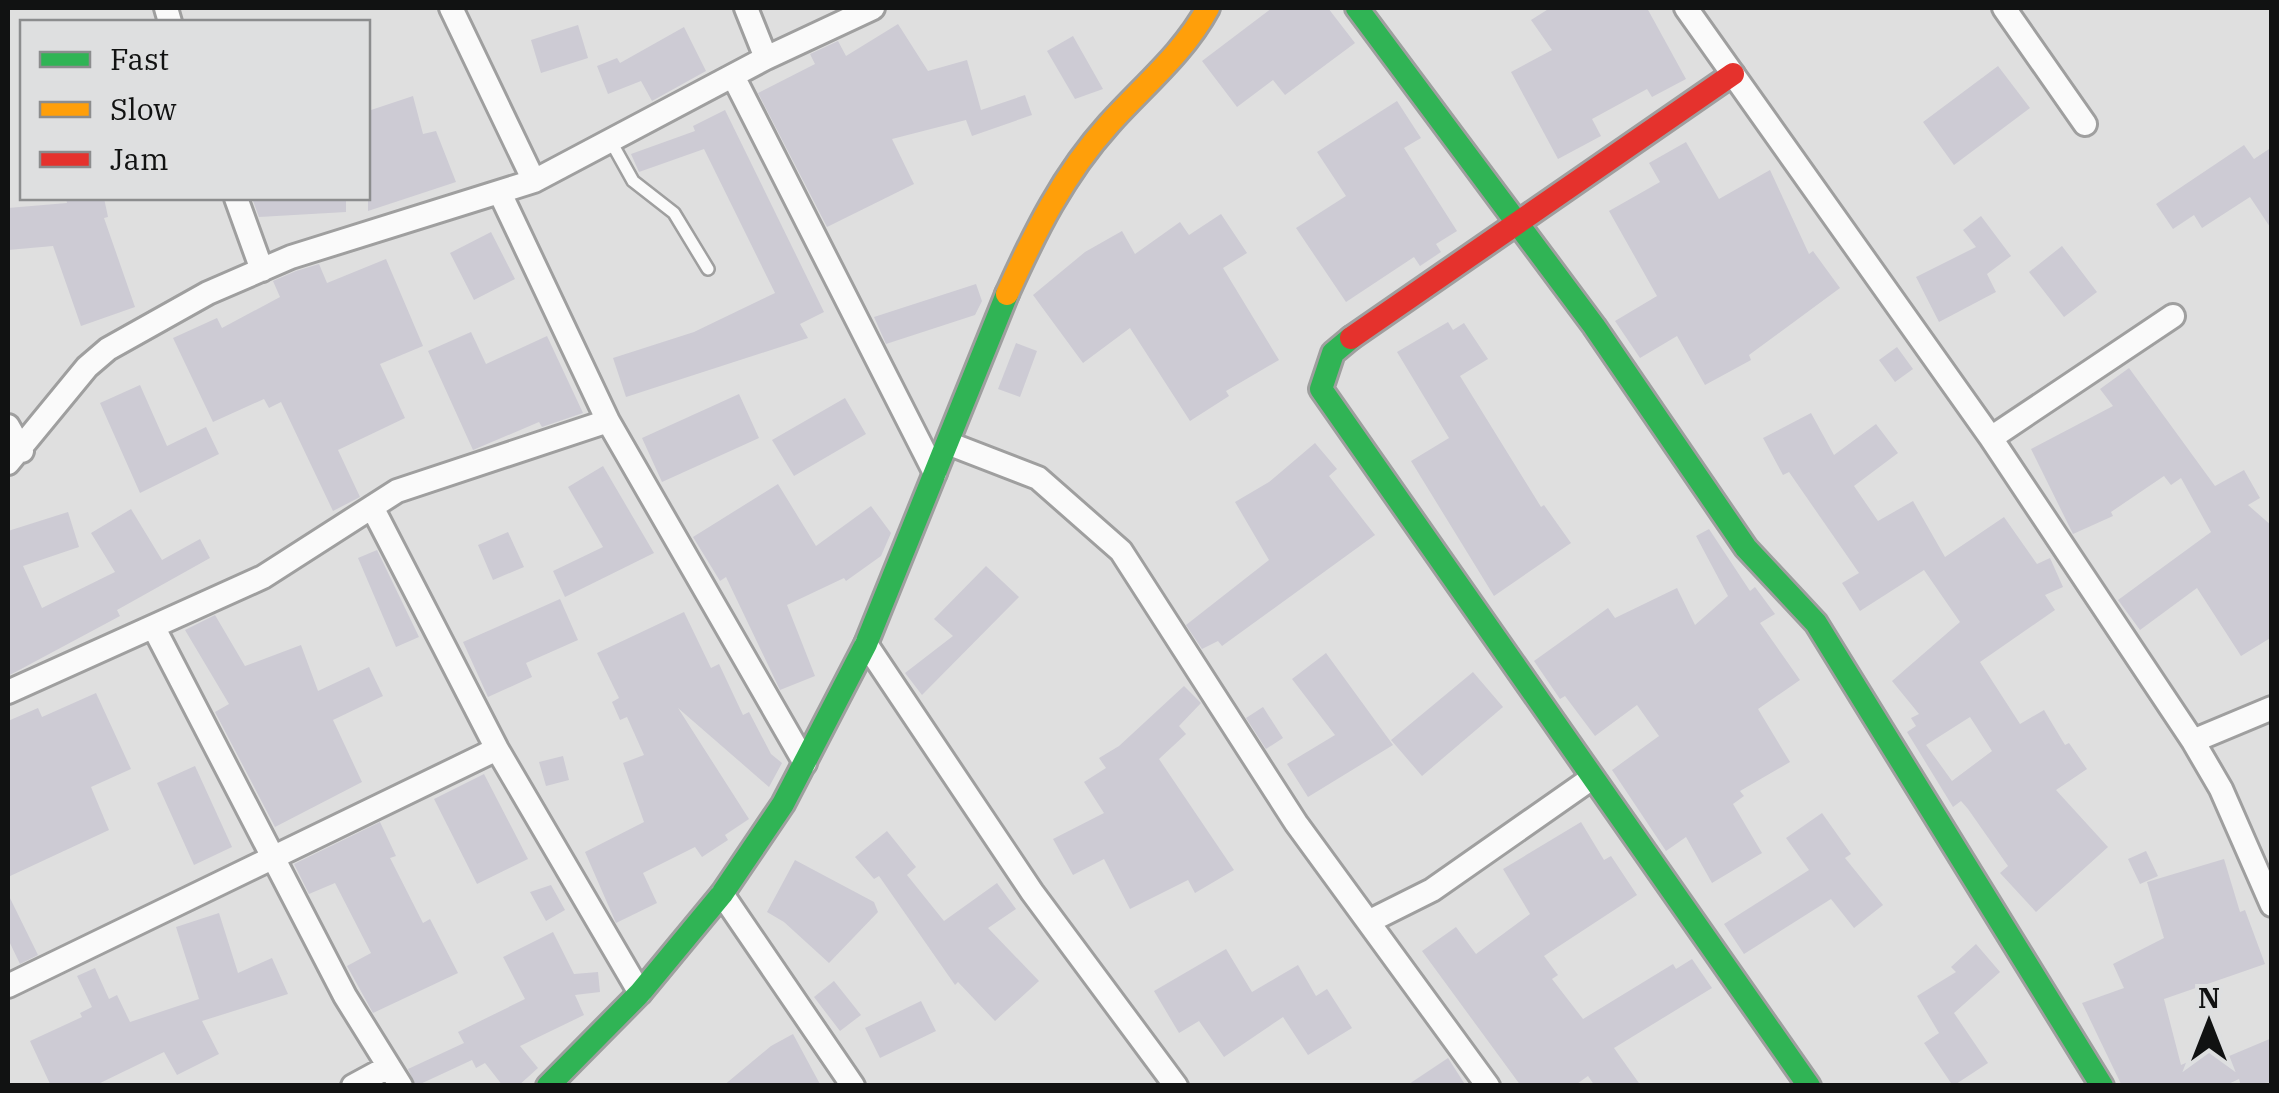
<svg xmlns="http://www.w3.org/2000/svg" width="2279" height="1093" viewBox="0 0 2279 1093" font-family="'IBM Plex Serif',serif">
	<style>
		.building { fill: #cdcbd4; fill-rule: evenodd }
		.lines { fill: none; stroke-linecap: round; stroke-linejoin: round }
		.lane-casing { stroke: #9f9f9f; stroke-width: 16 }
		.street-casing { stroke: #9f9f9f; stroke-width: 28 }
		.fast-casing { stroke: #9f9f9f; stroke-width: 28 }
		.slow-casing { stroke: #9f9f9f; stroke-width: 28 }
		.jam-casing { stroke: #9f9f9f; stroke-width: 28 }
		.lane { stroke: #fafafa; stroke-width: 11 }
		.street { stroke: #fafafa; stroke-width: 22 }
		.fast { stroke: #30b455; stroke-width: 22 }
		.slow { stroke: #ff9f0a; stroke-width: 22 }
		.jam { stroke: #e5322d; stroke-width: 22 }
	</style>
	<rect width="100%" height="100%" fill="#dfdfdf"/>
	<path class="building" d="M1272 8H1328L1355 43 1285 95 1273 80 1237 107 1202 61Z
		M1550 8H1647L1686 79 1652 97 1647 89 1592 119 1601 136 1558 159 1511 72 1552 50 1531 20Z
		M898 24 928 71 967 60 981 110 1025 95 1032 115 972 136 966 120 892 139 914 184 827 227 758 93 815 64 810 54 838 41 846 56Z
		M578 25 588 58 541 73 531 40Z
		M684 27 706 71 652 101 641 81 608 94 597 66 617 58 620 63Z
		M1073 36 1103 89 1075 99 1047 51Z
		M1998 66 2030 108 1954 165 1923 122Z
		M413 96 423 134 436 131 456 182 368 211V111Z
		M1397 101 1421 138 1404 148 1457 231 1436 244 1441 252 1420 266 1414 257 1346 302 1296 228 1346 196 1317 152Z
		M725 110 824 312 800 324 808 338 626 397 613 358 694 332 775 293 704 149 639 172 631 154 695 131 693 126Z
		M1686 142 1719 199 1770 170 1809 254 1813 251 1840 288 1749 355 1751 360 1705 385 1677 336 1640 358 1615 321 1657 296 1609 211 1660 182 1649 163Z
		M2244 145 2254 159 2272 147V230L2250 197 2202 228 2194 215 2173 229 2156 204Z
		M66 198H104L108 217 104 218 135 307 81 326 53 246 8 250V208L67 203Z
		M252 198H346V212L259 217Z
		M1221 214 1247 253 1223 268 1279 360 1226 391 1229 396 1190 421 1130 328 1083 363 1033 295 1085 252 1122 231 1135 254 1180 222 1189 235Z
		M1981 216 2011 256 1987 274 1996 292 1939 322 1916 277 1976 247 1963 230Z
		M491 232 515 279 474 300 450 253Z
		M2062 246 2097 292 2064 317 2029 272Z
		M386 259 423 346 380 364 405 418 338 450 360 497 333 511 281 402 269 408 264 399 213 422 173 338 217 318 222 328 280 297 273 281 296 271 319 264 327 283Z
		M976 284 982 301 975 315 886 344 874 317Z
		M1448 322 1453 330 1464 323 1488 359 1460 376 1541 507 1544 505 1571 543 1494 596 1411 461 1449 438 1397 352Z
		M471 332 486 364 547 336 583 413 542 427 539 422 473 450 428 351Z
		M1016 343 1037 351 1020 397 998 389Z
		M1897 347 1913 369 1895 382 1879 360Z
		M2129 368 2215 486 2244 470 2260 498 2248 505 2272 526V637L2241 656 2197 588 2140 630 2118 600 2211 532 2181 478 2171 485 2164 476 2111 512 2113 516 2073 534 2031 449 2113 406 2100 389Z
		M140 385 167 446 206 427 219 454 140 493 100 403Z
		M739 394 759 438 662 482 642 438Z
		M845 398 866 434 794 476 772 440Z
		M1811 413 1834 455 1876 424 1898 453 1854 486 1878 521 1913 501 1945 557 2004 517 2037 564 2050 558 2063 587 2045 595 2055 610 1980 662 2020 724 2044 710 2065 745 2069 743 2087 769 2056 790 2108 847 2036 912 2000 873 2008 866 1968 809 1961 801 1953 807 1907 732 1916 726 1911 718 1919 714 1892 681 1960 622 1924 570 1860 611 1842 583 1859 573 1789 472 1783 475 1763 438ZM1970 717 1992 751 1952 781 1926 745Z
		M1315 443 1337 469 1329 476 1375 535 1222 646 1218 641 1202 649 1186 625 1269 560 1235 502 1269 482Z
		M603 466 654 553 565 597 553 571 603 547 568 487Z
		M778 484 816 546 871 506 891 533 881 556 846 581 844 578 787 605 815 676 780 690 726 577 720 581 693 537Z
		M131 509 162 560 200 539 210 558 117 610 120 616 8 676V531L68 512 79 547 23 566 42 608 115 572 91 533Z
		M1709 529 1750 591 1755 587 1775 614 1760 623 1800 680 1758 709 1790 762 1740 791 1744 796 1733 804 1762 853 1712 883 1686 837 1666 851 1612 770 1659 736 1637 705 1595 736 1565 696 1560 699 1534 661 1608 608 1615 618 1677 588 1695 625 1728 596 1696 536Z
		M508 532 524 567 493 580 478 545Z
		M377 550 419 637 396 647 358 558Z
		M986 566 1019 597 922 695 905 673 953 636 934 619Z
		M560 599 578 640 526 663 532 677 488 697 463 642Z
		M684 612 711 668 719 664 743 715 749 712 771 754 782 763 769 787 678 708 749 819 725 835 728 840 702 857 695 847 643 873 657 903 616 923 585 852 644 822 623 763 644 755 627 717 620 720 612 702 619 698 597 653Z
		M215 615 245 666 301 645 318 691 369 667 383 696 333 720 362 782 275 827 215 712 229 704 185 630Z
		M1326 653 1393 745 1308 797 1287 764 1335 735 1292 679Z
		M1473 672 1503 707 1422 776 1391 740Z
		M1184 686 1201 703 1179 726 1186 734 1159 759 1234 870 1195 893 1188 880 1130 909 1104 859 1073 875 1053 839 1104 813 1084 782 1106 768 1099 758 1119 746Z
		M96 693 131 769 91 787 109 830 8 877V721L38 708 42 717Z
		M1263 707 1283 738 1266 749 1246 718Z
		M563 756 569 780 546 786 539 762Z
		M195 766 232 847 194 865 157 783Z
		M484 774 528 859 477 884 434 799Z
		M1822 813 1851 854 1845 858 1883 905 1854 928 1831 899 1744 954 1724 924 1809 870 1786 838Z
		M380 822 396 856 390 858 423 923 430 919 458 973 373 1013 347 966 371 953 335 883 309 894 294 864Z
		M1581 822 1604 860 1611 856 1637 895 1544 956 1558 975 1552 979 1583 1019 1673 964 1676 969 1692 959 1712 988 1614 1048 1641 1086H1595L1588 1076 1574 1086H1521L1422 951 1456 927 1476 954 1530 914 1503 869Z
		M887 831 916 867 907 875 944 921 997 883 1016 909 988 928 1039 981 995 1021 958 982 955 985 879 876 874 879 855 857Z
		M2146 851 2158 876 2140 884 2128 859Z
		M2224 859 2240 912 2245 910 2265 964 2164 999 2181 1065 2218 1049 2222 1059 2272 1038V1082L2241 1086 2239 1079 2224 1086H2122L2082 1003 2124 988 2113 964 2164 938 2147 882Z
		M795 860 874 902 878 912 829 963 784 922 767 912Z
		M551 885 565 910 546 921 530 892Z
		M8 894 38 955 20 964 8 939Z
		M219 913 238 973 272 958 288 994 202 1021 219 1054 177 1075 164 1052 94 1086H51L30 1041 82 1017 80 1013 92 1007 77 976 95 968 109 999 117 995 130 1022 199 999 176 927Z
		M553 932 574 974 598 972 600 992 575 995 584 1015 520 1046 538 1068 518 1086H503L485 1063 476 1068 472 1060 416 1086 408 1069 464 1043 458 1032 525 999 503 957Z
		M1976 944 2000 972 1954 1013 1988 1063 1953 1086 1924 1043 1939 1033 1917 996 1956 972 1951 967Z
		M1226 949 1252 992 1298 965 1316 996 1327 989 1352 1028 1308 1055 1283 1017 1224 1057 1199 1021 1179 1033 1154 991Z
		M834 981 861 1015 840 1031 814 997Z
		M921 1001 936 1031 880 1058 865 1028Z
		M793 1034 821 1086H723L771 1046Z
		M1448 1058 1466 1086H1406Z"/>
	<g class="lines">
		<g class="lane-casing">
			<path id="lane" d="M609 138 633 181 674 213 708 269"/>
		</g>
		<g class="street-casing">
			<path id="street" d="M166 8 170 22
				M451 8 534 181
				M746 8 766 58
				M1686 8 1991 438 2193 741 2221 789 2272 905
				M2004 8 2085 124
				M733 76 935 473
				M500 193 608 421 805 763
				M236 198 262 270
				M8 426 22 451
				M1991 438 2173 316
				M950 444 1038 478 1121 551 1296 823 1488 1086
				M8 463 87 367 108 349 208 293 291 257 534 181 766 58 873 8
				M372 507 497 749 640 993
				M154 628 345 996 401 1086
				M866 644 1032 892 1176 1086
				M8 692 263 577 397 491 608 421
				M2193 741 2272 708
				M722 894 853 1086
				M1370 921 1432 890 1592 778
				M8 986 497 749
				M353 1086 388 1067"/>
		</g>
		<g class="fast-casing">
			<path id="fast" d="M1357 8 1594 326 1746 548 1816 623 2102 1086
				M1351 338 1333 353 1321 389 1809 1086
				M548 1086 640 993 722 894 783 804 866 644 1007 294"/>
		</g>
		<g class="slow-casing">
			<path id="slow" d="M1007 294C1035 232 1063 175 1109 124 1144 85 1183 54 1208 8"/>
		</g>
		<g class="jam-casing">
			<path id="jam" d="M1351 338 1733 74"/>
		</g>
		<use href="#lane" class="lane"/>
		<use href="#street" class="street"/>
		<use href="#fast" class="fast"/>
		<use href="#slow" class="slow"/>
		<use href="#jam" class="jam"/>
	</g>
	<rect width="2279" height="1093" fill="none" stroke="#111212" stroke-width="20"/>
	<rect x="20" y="20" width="350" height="180" fill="#dedfe0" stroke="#8c8d8e" stroke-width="2.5"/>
	<rect x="40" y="52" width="50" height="15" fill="#30b455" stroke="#8c8d8e" stroke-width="2.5"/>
	<text x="110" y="70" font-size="30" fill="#111212">Fast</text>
	<rect x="40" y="102" width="50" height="15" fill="#ff9f0a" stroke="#8c8d8e" stroke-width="2.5"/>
	<text x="110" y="120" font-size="30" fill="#111212">Slow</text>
	<rect x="40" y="152" width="50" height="15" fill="#e5322d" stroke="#8c8d8e" stroke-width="2.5"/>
	<text x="110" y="170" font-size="30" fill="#111212">Jam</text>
	<g transform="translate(2209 1023)" stroke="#dedfe0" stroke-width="8" paint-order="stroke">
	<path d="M0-8L18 38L0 25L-18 38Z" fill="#111212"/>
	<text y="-15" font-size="28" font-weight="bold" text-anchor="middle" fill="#111212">N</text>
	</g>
</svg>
